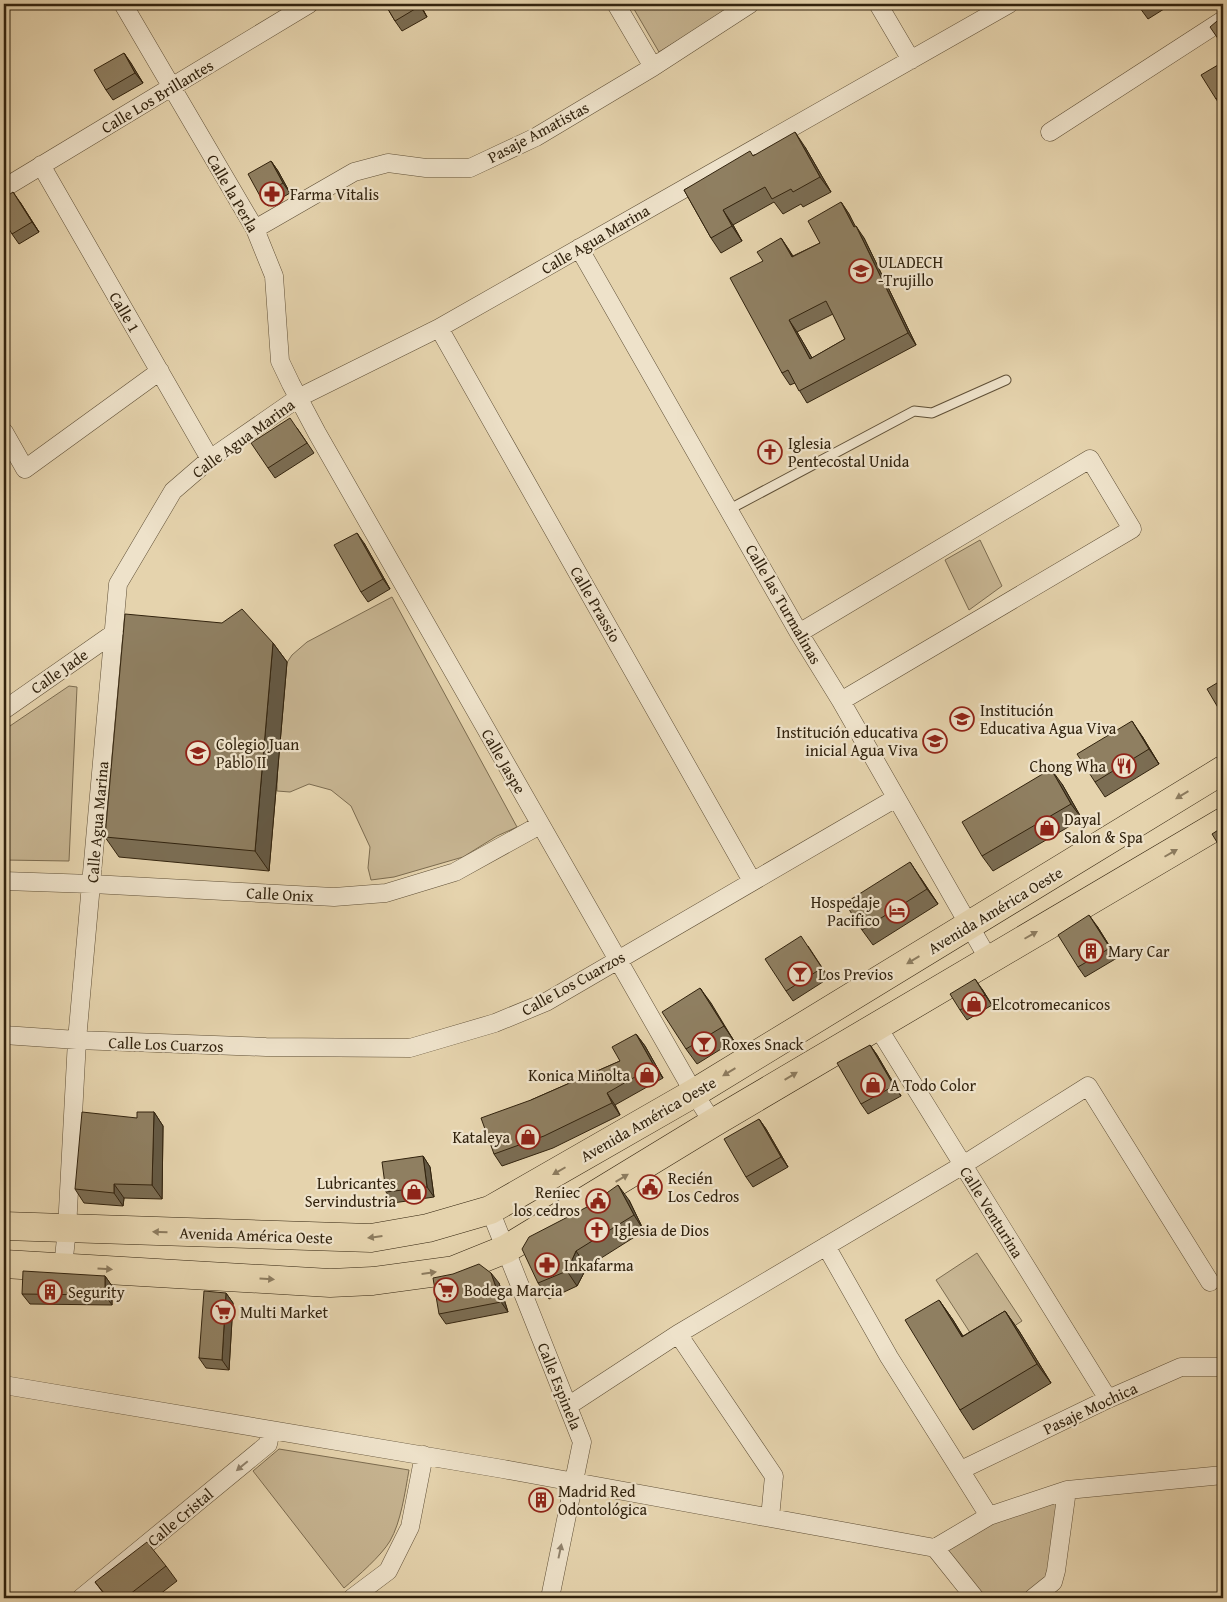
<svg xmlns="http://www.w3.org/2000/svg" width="1227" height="1602" viewBox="0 0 1227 1602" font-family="'Gentium Book Plus',serif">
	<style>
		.green { fill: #c7b592; stroke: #7c6c50 }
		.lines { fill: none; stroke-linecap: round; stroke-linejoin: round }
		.lane-casing { stroke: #5f4f36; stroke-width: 11 }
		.street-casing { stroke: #5f4f36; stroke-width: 19 }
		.primary-casing { stroke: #32230e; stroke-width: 29 }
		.lane { stroke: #eee2ca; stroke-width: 9 }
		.street { stroke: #eee2ca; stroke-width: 18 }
		.primary { stroke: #e5d3ad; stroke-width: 28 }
		.wall { fill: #7b6d53; stroke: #32230e; fill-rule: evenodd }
		.shaded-wall { fill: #645944; stroke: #32230e }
		.building { fill: #8f7f61; stroke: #32230e; fill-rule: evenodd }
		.oneway { fill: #8c7b5e }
		.oneway2 { fill: #90826c }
		.labels { text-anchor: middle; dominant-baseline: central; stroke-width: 4.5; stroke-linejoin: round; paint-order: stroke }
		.street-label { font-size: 16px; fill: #32230e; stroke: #eee2ca }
		.poi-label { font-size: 16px; fill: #32230e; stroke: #eee2ca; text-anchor: start }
	</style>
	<rect width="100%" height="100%" fill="#e5d3ad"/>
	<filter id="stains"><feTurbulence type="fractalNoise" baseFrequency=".004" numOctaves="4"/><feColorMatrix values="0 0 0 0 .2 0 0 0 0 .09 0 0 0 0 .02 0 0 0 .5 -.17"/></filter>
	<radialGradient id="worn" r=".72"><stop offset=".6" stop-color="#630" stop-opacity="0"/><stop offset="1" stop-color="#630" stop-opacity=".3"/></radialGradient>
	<path class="green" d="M631 4H738L659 52Z
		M980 540 1002 586 969 610 945 560Z
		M392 597 517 827 497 836 463 857 394 877 371 880 368 868 370 847 351 806 331 790 309 784 290 792 277 791 279 691 284 667 292 655 307 642Z
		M69 686 77 687 69 861 4 860V730Z
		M977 1253 1022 1321 980 1348 936 1280Z
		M279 1449 409 1470C405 1492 401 1522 390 1541 381 1556 358 1576 344 1588L253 1471Z
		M1067 1490 1042 1592 1033 1598H975L937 1551 989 1516Z"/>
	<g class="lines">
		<g class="lane-casing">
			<path id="lane" d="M728 510 914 411 932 413 1006 380"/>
		</g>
		<g class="street-casing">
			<path id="street" d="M123 4 255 229 274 276 280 361 291 384 317 433 694 1093 713 1123
				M616 4 653 67
				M878 4 911 60
				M1050 132 1223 20
				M41 165 210 459
				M4 188 309 4
				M255 229 354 172 388 163 426 168H470L536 137 653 67 750 4
				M579 248 799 633 841 701 989 960
				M439 328 752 881
				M4 432 25 469 160 371
				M799 633 1090 459 1132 529 841 701
				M4 710 114 633
				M4 881 92 884 334 897 386 893 455 872 540 825
				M877 1026 1108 1399
				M4 1035 77 1040 266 1047 410 1048 495 1023 546 1002 896 798
				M490 1210 582 1442 550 1598
				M826 1246 889 1357 989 1516
				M63 1267 67 1229 77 1040 118 584 173 491 210 459 298 398 439 328 1009 4
				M678 1334 774 1476 770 1518
				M4 1385 503 1469 935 1548
				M568 1406 678 1334 963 1165 1088 1086 1210 1282
				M961 1470 1108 1399 1181 1367H1223
				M935 1548 989 1516 1067 1490 1223 1475
				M935 1548 975 1598
				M81 1598 268 1444 271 1430
				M352 1598 388 1571 410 1527 424 1455
				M1033 1598 1053 1582 1056 1571 1067 1490"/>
		</g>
		<g class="primary-casing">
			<path id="primary" d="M4 1226 371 1238 428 1228 490 1210 694 1093 1223 770
				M4 1264 330 1283 373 1281 454 1270 506 1249 713 1123 1223 822"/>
		</g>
		<use href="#lane" class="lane"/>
		<use href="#street" class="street"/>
		<use href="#primary" class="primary"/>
	</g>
	<path class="wall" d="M385 4H420L427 17 402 31 395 21Z
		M1137 4H1172L1148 19Z
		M1219 4H1223V10V9Z
		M124 53 143 83 113 100 106 90Z
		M1223 62V109L1216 99Z
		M805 147 831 192 803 207 801 204 783 214 774 202 733 225 742 241 721 253 711 238 684 190 754 155Z
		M271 161 278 171 290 193 268 206 260 196Z
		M20 202 39 232 19 244 12 234Z
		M841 202 849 214 855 227 864 238 916 345 807 403 795 383 790 385 782 373 763 261 781 238 793 256 820 243ZM833 314 845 339 812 358 797 332Z
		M297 428 314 453 275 478 268 468Z
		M364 543 390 589 368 602 361 592Z
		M273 643 287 662 269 871 119 857 105 837Z
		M1142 736 1159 764 1105 797 1095 782Z
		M1062 784 1082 819 993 871 982 856Z
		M920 877 938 904 873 945 862 930Z
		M1097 926 1117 958 1085 977 1078 967Z
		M808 946 829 978 793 1001 786 991Z
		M700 988 734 1041 697 1064 686 1049Z
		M982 989 992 1005 967 1020 960 1010Z
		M636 1034 645 1046 663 1078 615 1105 620 1115 553 1148 502 1166 494 1154 531 1100 620 1061Z
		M870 1045 877 1055 901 1096 868 1114 861 1104Z
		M154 1112 163 1126 162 1199 124 1198 123 1206 84 1203 75 1189 137 1118Z
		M759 1119 766 1129 788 1167 753 1187 746 1177Z
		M423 1156 430 1167 434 1197 393 1203 386 1192Z
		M629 1200 644 1231 587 1267 577 1286 549 1299 538 1283Z
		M105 1276 112 1286V1305L30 1304 22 1294Z
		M499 1283 508 1312 446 1324 439 1314Z
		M226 1293 233 1303 229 1370 206 1368 199 1358Z
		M939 1300 953 1320 963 1336 1005 1311 1019 1331 1051 1383 973 1430 960 1410Z
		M166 1566 177 1581 155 1598H107L95 1582Z"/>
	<path class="shaded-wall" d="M419 4H420L427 17Z
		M124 53 131 63 143 83 135 73Z
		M795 132 805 147 831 192 820 177Z
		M271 161 278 171 290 193 283 183Z
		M13 192 20 202 39 232 32 222Z
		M841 202 849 214 862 239 854 227Z
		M723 210 733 225 742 241 732 226Z
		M856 226 864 238 916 345 908 333Z
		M781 238 789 250 800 269 792 257Z
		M789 320 797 332 819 370 810 359Z
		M357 533 364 543 390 589 383 579Z
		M273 643 287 662 269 871 255 851Z
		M1132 721 1142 736 1159 764 1149 749Z
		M1051 769 1062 784 1082 819 1071 804Z
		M910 862 938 904 927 889Z
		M1089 915 1097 926 1117 958 1110 948Z
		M975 979 982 989 992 1005 985 995Z
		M700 988 711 1003 734 1041 724 1026Z
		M636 1034 645 1046 663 1078 654 1066Z
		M870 1045 877 1055 901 1096 894 1086Z
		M607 1093 615 1105 620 1115 612 1103Z
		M154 1112 163 1126 162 1199 152 1185Z
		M759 1119 766 1129 788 1167 781 1157Z
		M423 1156 430 1167 434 1197 427 1187Z
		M114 1184 124 1198 123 1206 114 1193Z
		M618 1185 629 1200 644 1231 634 1215Z
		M576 1251 587 1267 577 1286 567 1271Z
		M491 1273 499 1283 508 1312 501 1302Z
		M105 1276 112 1286V1305L105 1295Z
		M226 1293 233 1303 229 1370 222 1360Z
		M939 1300 953 1320 975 1357 962 1337Z
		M1005 1311 1019 1331 1051 1383 1037 1364Z"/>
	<path class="building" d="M385 4H419L420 6 395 21Z
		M1223 16V46L1210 27Z
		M124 53 135 73 106 90 94 70Z
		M1223 62V95L1216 99 1201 75Z
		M795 132 820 177 793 192 791 189 772 199 765 187 723 210 732 226 711 238 684 190 750 151 753 156Z
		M271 161 283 183 260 196 248 174Z
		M13 192 32 222 12 234 4 221V198Z
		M841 202 854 227 856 226 908 333 799 391 788 370 782 373 730 278 763 261 757 252 781 238 792 257 820 243 808 221ZM826 301 845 339 810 359 789 320Z
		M290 418 307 443 268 468 251 443Z
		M357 533 383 579 361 592 334 545Z
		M242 609 273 643 255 851 105 837 125 614 222 623Z
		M1222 680 1223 681V716L1207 689Z
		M1132 721 1149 749 1095 782 1077 754Z
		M1051 769 1071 804 982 856 962 822Z
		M1223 827V852L1212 834Z
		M910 862 927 889 862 930 845 903Z
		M1089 915 1110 948 1078 967 1058 935Z
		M801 936 822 968 786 991 765 959Z
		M975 979 985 995 960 1010 950 994Z
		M700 988 724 1026 686 1049 662 1012Z
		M636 1034 654 1066 607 1093 612 1103 544 1136 494 1154 481 1118 531 1100 620 1061 612 1047Z
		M870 1045 894 1086 861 1104 837 1063Z
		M82 1112 137 1118V1112H154L152 1185 114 1184V1193L75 1189Z
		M759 1119 781 1157 746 1177 724 1139Z
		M423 1156 427 1187 386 1192 382 1162Z
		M618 1185 634 1215 576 1251 567 1271 538 1283 522 1249 529 1237 587 1207Z
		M479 1264 491 1273 501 1302 439 1314 433 1278 453 1274Z
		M23 1271 105 1276V1295L22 1294Z
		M204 1291 226 1293 222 1360 199 1358Z
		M939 1300 962 1337 1005 1311 1037 1364 960 1410 905 1320Z
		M147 1542 166 1566 125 1598H108L95 1582Z"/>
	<defs><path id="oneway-solid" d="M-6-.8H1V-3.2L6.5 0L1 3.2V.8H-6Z" transform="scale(1.25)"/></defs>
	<g class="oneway">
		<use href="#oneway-solid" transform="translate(1182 795) rotate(149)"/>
		<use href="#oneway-solid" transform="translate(1171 853) rotate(-30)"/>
		<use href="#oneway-solid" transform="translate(1031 935) rotate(-30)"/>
		<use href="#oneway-solid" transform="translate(913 960) rotate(149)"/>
		<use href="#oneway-solid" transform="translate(729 1072) rotate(149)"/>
		<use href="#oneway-solid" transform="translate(791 1076) rotate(-31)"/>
		<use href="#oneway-solid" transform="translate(559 1171) rotate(150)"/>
		<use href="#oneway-solid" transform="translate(622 1178) rotate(-31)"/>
		<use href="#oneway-solid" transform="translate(160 1232) rotate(-178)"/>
		<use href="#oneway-solid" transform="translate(375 1237) rotate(173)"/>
		<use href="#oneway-solid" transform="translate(105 1269) rotate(4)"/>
		<use href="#oneway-solid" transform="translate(429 1273) rotate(-8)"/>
		<use href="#oneway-solid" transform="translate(267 1279) rotate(4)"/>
	</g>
	<g class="oneway2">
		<use href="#oneway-solid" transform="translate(242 1466) rotate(140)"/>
		<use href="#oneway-solid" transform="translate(560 1551) rotate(-78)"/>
	</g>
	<defs>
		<g id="pharmacy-ring" transform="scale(1.25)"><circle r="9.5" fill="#eee2ca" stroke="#8f2418" stroke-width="1.5"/><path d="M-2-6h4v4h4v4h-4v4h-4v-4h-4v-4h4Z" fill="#8f2418"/></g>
		<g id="university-ring" transform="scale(1.25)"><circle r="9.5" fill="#eee2ca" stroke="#8f2418" stroke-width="1.5"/><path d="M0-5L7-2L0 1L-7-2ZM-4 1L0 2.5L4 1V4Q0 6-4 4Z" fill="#8f2418"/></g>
		<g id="church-ring" transform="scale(1.25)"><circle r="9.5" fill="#eee2ca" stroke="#8f2418" stroke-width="1.5"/><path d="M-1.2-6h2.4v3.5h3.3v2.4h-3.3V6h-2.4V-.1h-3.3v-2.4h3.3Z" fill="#8f2418"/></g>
		<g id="school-ring" transform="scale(1.25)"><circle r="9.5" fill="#eee2ca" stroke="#8f2418" stroke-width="1.5"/><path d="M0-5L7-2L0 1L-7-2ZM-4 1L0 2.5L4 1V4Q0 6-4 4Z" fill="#8f2418"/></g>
		<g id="restaurant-ring" transform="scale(1.25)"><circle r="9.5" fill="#eee2ca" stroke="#8f2418" stroke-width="1.5"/><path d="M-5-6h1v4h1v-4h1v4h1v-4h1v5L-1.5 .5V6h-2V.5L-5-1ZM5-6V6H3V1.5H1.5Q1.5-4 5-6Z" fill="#8f2418"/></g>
		<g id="shop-ring" transform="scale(1.25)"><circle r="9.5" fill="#eee2ca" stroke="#8f2418" stroke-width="1.5"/><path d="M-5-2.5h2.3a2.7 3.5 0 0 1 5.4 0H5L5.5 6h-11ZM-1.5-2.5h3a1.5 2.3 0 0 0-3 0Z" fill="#8f2418"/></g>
		<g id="hotel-ring" transform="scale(1.25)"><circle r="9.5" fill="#eee2ca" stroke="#8f2418" stroke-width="1.5"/><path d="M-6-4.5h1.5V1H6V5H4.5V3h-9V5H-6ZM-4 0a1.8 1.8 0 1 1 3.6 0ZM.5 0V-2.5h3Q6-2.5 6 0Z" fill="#8f2418"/></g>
		<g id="building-ring" transform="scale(1.25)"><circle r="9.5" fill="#eee2ca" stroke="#8f2418" stroke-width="1.5"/><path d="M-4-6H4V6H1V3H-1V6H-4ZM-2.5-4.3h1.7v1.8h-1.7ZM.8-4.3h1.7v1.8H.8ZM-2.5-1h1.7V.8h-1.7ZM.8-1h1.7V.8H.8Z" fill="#8f2418"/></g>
		<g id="bar-ring" transform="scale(1.25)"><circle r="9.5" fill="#eee2ca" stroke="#8f2418" stroke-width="1.5"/><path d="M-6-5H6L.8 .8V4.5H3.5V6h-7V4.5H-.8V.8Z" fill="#8f2418"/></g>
		<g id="civic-ring" transform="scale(1.25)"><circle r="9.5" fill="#eee2ca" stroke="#8f2418" stroke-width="1.5"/><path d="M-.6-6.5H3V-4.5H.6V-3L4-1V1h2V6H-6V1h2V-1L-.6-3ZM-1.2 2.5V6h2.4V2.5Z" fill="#8f2418"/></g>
		<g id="supermarket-ring" transform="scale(1.25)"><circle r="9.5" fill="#eee2ca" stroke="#8f2418" stroke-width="1.5"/><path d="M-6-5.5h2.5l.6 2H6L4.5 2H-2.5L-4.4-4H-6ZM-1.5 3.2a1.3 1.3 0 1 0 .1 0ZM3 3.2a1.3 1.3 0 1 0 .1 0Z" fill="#8f2418"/></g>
	</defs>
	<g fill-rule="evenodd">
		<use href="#pharmacy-ring" x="272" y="194"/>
		<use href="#university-ring" x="861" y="271"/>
		<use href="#church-ring" x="770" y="452"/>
		<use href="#school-ring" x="962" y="719"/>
		<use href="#school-ring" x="935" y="741"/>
		<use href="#university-ring" x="198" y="753"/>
		<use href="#restaurant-ring" x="1124" y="766"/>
		<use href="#shop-ring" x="1047" y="828"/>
		<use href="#hotel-ring" x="897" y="911"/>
		<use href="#building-ring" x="1091" y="951"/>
		<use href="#bar-ring" x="800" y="974"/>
		<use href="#shop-ring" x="974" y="1004"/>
		<use href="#bar-ring" x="704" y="1044"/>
		<use href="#shop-ring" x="647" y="1075"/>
		<use href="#shop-ring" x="873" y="1085"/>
		<use href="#shop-ring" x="528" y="1137"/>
		<use href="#civic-ring" x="650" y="1187"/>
		<use href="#shop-ring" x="414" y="1192"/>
		<use href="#civic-ring" x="598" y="1201"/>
		<use href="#church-ring" x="597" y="1230"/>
		<use href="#pharmacy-ring" x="547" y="1265"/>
		<use href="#supermarket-ring" x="446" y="1290"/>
		<use href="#building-ring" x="50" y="1292"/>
		<use href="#supermarket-ring" x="223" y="1312"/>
		<use href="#building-ring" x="541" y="1500"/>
	</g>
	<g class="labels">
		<g class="street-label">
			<text transform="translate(157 96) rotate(-31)">Calle Los Brillantes</text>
			<text transform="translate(538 132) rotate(-28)">Pasaje Amatistas</text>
			<text transform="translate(233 193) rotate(60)">Calle la Perla</text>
			<text transform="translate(595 239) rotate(-30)">Calle Agua Marina</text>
			<text transform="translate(125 312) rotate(60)">Calle 1</text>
			<text transform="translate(243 438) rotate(-36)">Calle Agua Marina</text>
			<text transform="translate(596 604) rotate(60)">Calle Prassio</text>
			<text transform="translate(784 604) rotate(60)">Calle las Turmalinas</text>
			<text transform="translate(59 671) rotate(-35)">Calle Jade</text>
			<text transform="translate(504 761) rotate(60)">Calle Jaspe</text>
			<text transform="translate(97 822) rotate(-85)">Calle Agua Marina</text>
			<text transform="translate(280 894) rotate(3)">Calle Onix</text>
			<text transform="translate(995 910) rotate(-31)">Avenida América Oeste</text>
			<text transform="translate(573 983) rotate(-29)">Calle Los Cuarzos</text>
			<text transform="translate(166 1044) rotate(2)">Calle Los Cuarzos</text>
			<text transform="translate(648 1119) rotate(-30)">Avenida América Oeste</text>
			<text transform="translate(992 1212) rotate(58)">Calle Venturina</text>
			<text transform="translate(256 1235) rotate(2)">Avenida América Oeste</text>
			<text transform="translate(560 1386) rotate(68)">Calle Espinela</text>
			<text transform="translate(1090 1408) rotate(-25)">Pasaje Mochica</text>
			<text transform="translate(180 1517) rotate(-40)">Calle Cristal</text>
		</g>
		<g class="poi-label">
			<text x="290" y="194">Farma Vitalis</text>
			<text x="878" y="262">ULADECH<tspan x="878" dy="18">-Trujillo</tspan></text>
			<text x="788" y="443">Iglesia<tspan x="788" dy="18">Pentecostal Unida</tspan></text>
			<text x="980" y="710">Institución<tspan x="980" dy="18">Educativa Agua Viva</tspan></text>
			<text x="918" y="732" text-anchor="end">Institución educativa<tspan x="918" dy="18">inicial Agua Viva</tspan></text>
			<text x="216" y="744">Colegio Juan<tspan x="216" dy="18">Pablo II</tspan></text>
			<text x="1106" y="766" text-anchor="end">Chong Wha</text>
			<text x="1064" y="819">Dayal<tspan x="1064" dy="18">Salon &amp; Spa</tspan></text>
			<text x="880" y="902" text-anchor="end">Hospedaje<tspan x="880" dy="18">Pacifico</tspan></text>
			<text x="1108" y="951">Mary Car</text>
			<text x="818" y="974">Los Previos</text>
			<text x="992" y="1004">Elcotromecanicos</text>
			<text x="722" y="1044">Roxes Snack</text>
			<text x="630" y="1075" text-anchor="end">Konica Minolta</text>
			<text x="890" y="1085">A Todo Color</text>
			<text x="510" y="1137" text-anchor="end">Kataleya</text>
			<text x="668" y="1178">Recién<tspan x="668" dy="18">Los Cedros</tspan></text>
			<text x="396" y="1183" text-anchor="end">Lubricantes<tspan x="396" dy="18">Servindustria</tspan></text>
			<text x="580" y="1192" text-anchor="end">Reniec<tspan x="580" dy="18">los cedros</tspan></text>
			<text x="614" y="1230">Iglesia de Dios</text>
			<text x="564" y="1265">Inkafarma</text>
			<text x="464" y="1290">Bodega Marcia</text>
			<text x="68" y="1292">Segurity</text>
			<text x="240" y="1312">Multi Market</text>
			<text x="558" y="1491">Madrid Red<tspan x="558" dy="18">Odontológica</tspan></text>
		</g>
	</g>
	<rect width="1227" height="1602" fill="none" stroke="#e5d3ad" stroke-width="20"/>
	<rect x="5" y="5" width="1217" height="1592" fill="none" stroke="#32230e" stroke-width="2.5"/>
	<rect x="10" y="10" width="1207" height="1582" fill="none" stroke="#32230e"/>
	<rect width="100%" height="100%" filter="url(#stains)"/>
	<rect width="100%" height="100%" fill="url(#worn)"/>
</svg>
